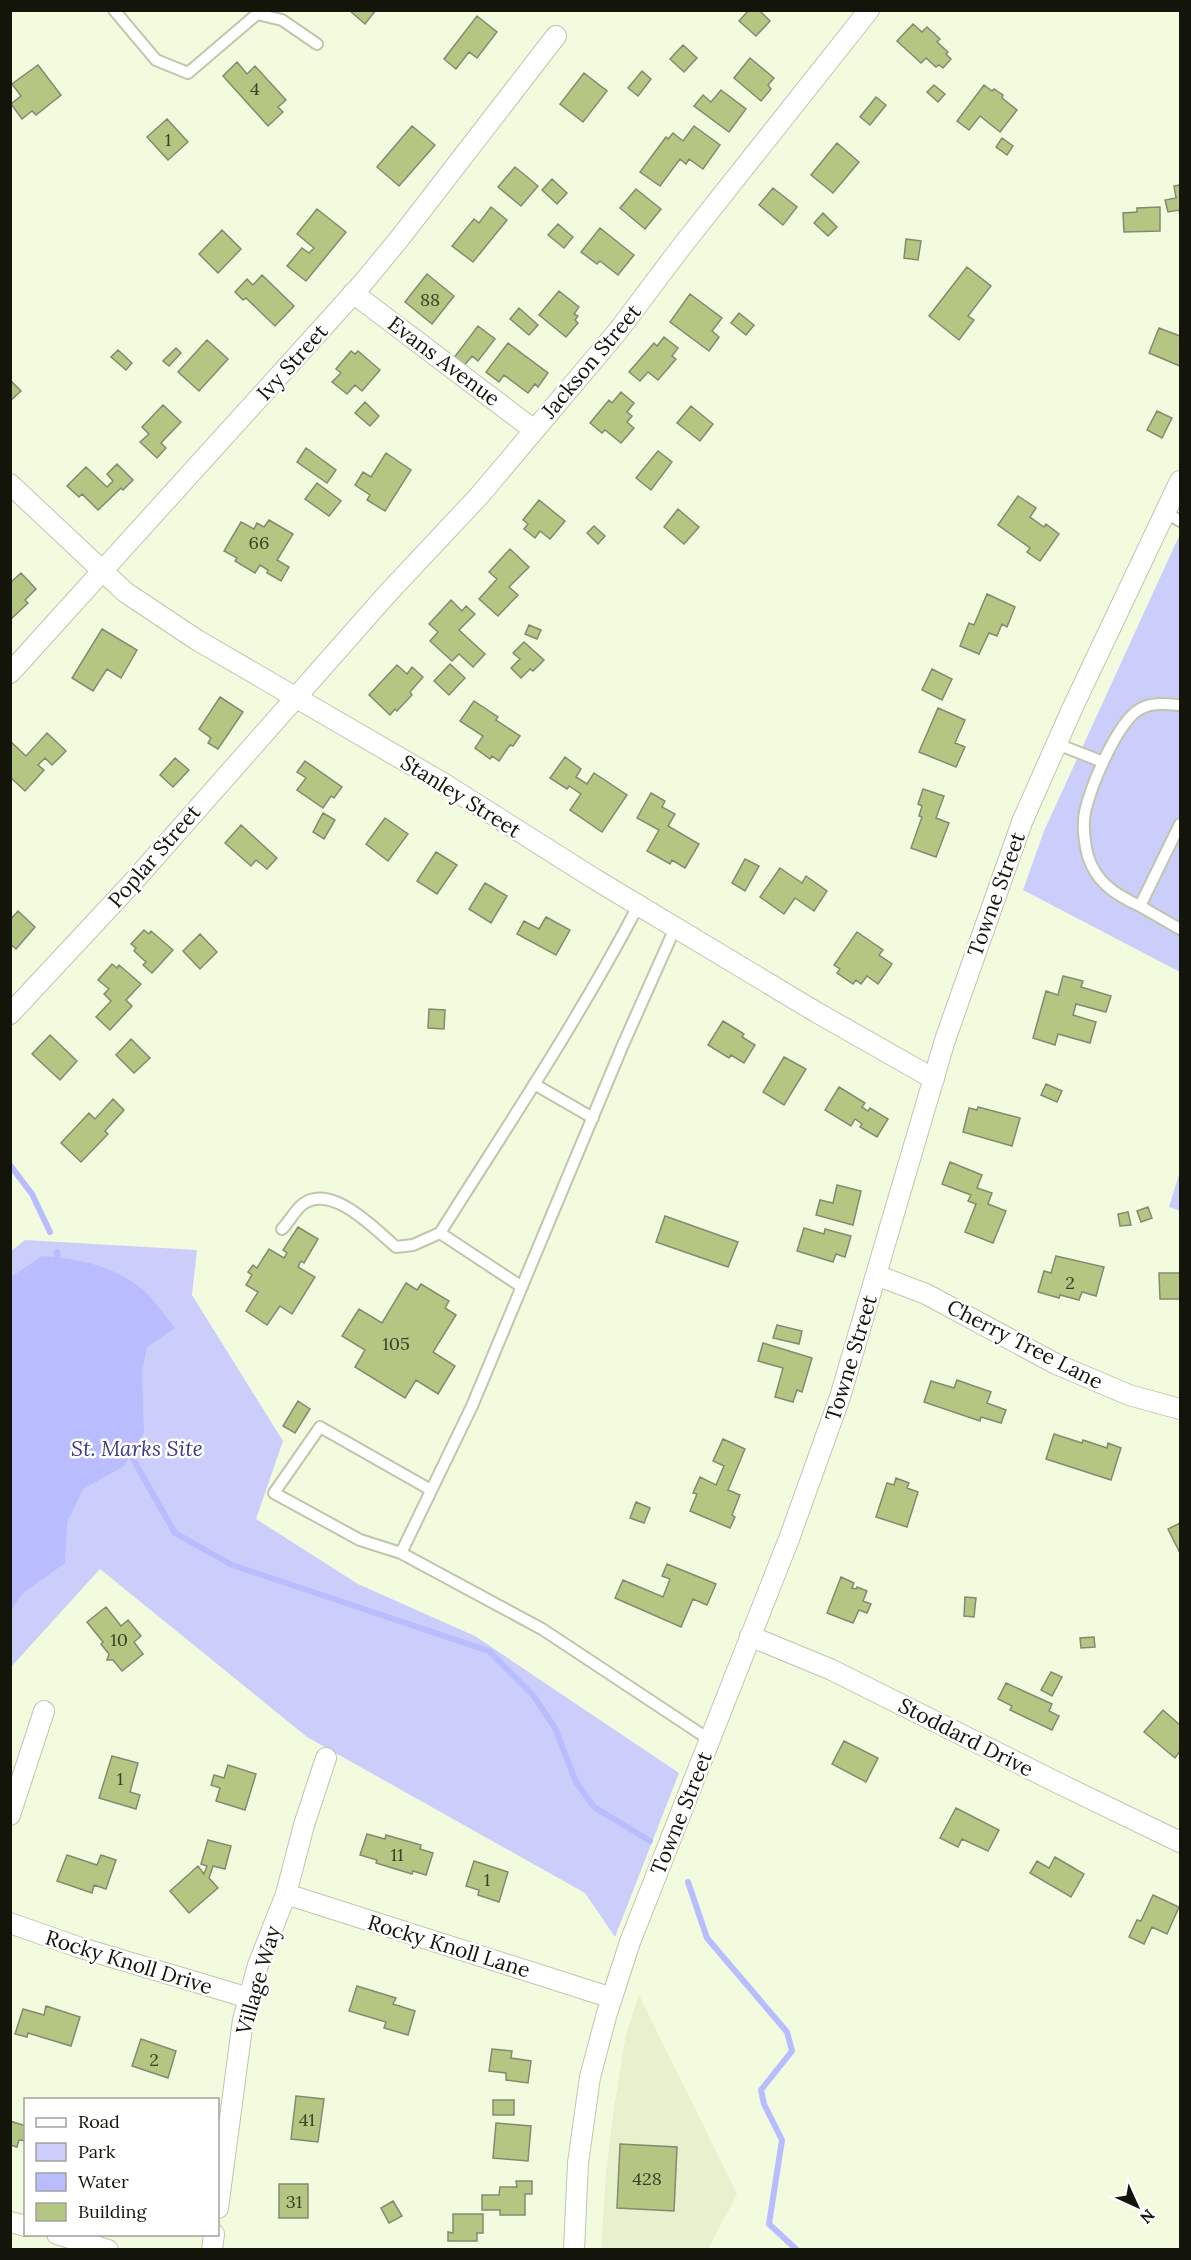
<svg xmlns="http://www.w3.org/2000/svg" width="1191" height="2260" viewBox="0 0 1191 2260" font-family="Lora,serif">
	<style>
		.built { fill: #e7f1cd }
		.green { fill: #cbcefa }
		.water { fill: #b9bdff }
		.lines { fill: none; stroke-linecap: round; stroke-linejoin: round }
		.stream { stroke: #b9bdff; stroke-width: 6 }
		.building { fill: #b4c681; stroke: #838a71; stroke-width: 1.5 }
		.lane-casing { stroke: #bfc6ac; stroke-width: 14 }
		.street-casing { stroke: #bfc6ac; stroke-width: 22 }
		.lane { stroke: #fff; stroke-width: 10 }
		.street { stroke: #fff; stroke-width: 20 }
		.labels { text-anchor: middle; dominant-baseline: central; stroke-width: 5; stroke-linejoin: round; paint-order: stroke }
		.number-label { font-size: 18px; fill: #3b4128 }
		.street-label { font-size: 21px; fill: #13150b; stroke: #fff }
		.park-label { font-size: 21px; font-style: italic; fill: #3f3a86; stroke: #fff }
	</style>
	<rect width="100%" height="100%" fill="#f3fbdf"/>
	<path class="built" d="M639 1995 737 2194 708 2249 601 2250 606 2171 614 2108 626 2034Z"/>
	<path class="green" d="M1180 534V972L1023 890 1044 831Z
		M1180 1171V1211L1169 1207Z
		M25 1240 197 1250 192 1295 283 1441 256 1519 358 1584 475 1636 679 1773 615 1937 585 1893 307 1737 100 1569 11 1667V1251Z"/>
	<path class="water" d="M42 1256C79 1259 113 1265 142 1289 154 1299 164 1315 175 1328L147 1347 142 1372 144 1433 124 1466 83 1489 67 1523 65 1563 22 1594 11 1610V1277Z"/>
	<g class="lines">
		<path class="stream" d="M10 1165 32 1194 50 1232
			M57 1252 58 1265
			M127 1448 175 1533 232 1565 489 1651 533 1695 555 1728 576 1782 594 1807 650 1841
			M688 1882 707 1938 787 2032 792 2051 761 2090 764 2104 782 2140 769 2224 797 2250"/>
	</g>
	<path class="building" d="M349 10H376L365 24Z
		M749 10H759L770 21 756 36 739 21Z
		M477 16 497 32 477 58 469 52 456 69 444 59Z
		M913 24 922 32 927 27 940 39 937 42 948 52 946 54 951 59 943 68 939 65 936 67 926 58 921 63 897 41Z
		M683 45 697 58 684 72 670 59Z
		M750 58 774 78 768 85 771 89 761 101 734 78Z
		M237 62 247 74 255 66 286 100 278 107 283 112 268 126 223 76Z
		M38 65 61 95 36 115 32 111 22 119 11 104 21 96 12 84Z
		M642 71 651 79 638 96 628 88Z
		M584 73 607 91 583 122 560 104Z
		M934 85 945 94 938 102 927 92Z
		M984 85 992 91 994 89 1003 95 1002 98 1017 110 1000 132 980 116 969 130 957 121Z
		M721 90 746 109 729 132 694 106 703 95 711 102Z
		M876 97 886 105 870 125 860 117Z
		M167 119 188 142 168 160 147 137Z
		M412 126 435 145 399 186 377 167Z
		M694 126 720 145 703 169 689 159 686 164 680 159 660 186 640 172 666 137 668 139 673 133 683 141Z
		M1002 138 1013 146 1007 155 996 147Z
		M837 143 859 162 833 193 811 175Z
		M515 167 538 186 521 206 498 187Z
		M552 179 567 193 557 204 542 190Z
		M1180 185V216L1179 210 1168 212 1165 200 1176 198 1174 186Z
		M773 188 797 207 783 225 759 205Z
		M636 189 661 209 645 229 620 208Z
		M491 207 507 220 473 262 452 246 474 219 479 223Z
		M1160 207V231L1124 232 1123 213 1137 212V208Z
		M317 209 346 232 306 281 287 266 302 248 309 253 314 248 297 234Z
		M823 213 837 227 828 236 814 223Z
		M558 224 573 237 564 248 548 235Z
		M600 228 634 255 618 275 600 261 597 264 581 252Z
		M222 230 241 249 218 273 199 254Z
		M906 239 921 241 918 260 904 258Z
		M967 267 991 286 968 316 974 320 959 340 929 316Z
		M427 274 454 296 432 324 405 302Z
		M262 275 294 306 275 326 246 298 243 300 235 292 247 279 253 285Z
		M559 291 579 307 574 314 578 316 575 320 578 323 566 337 539 315Z
		M690 294 722 318 712 331 719 337 709 351 670 322Z
		M519 308 538 325 529 335 510 319Z
		M739 313 754 325 746 335 731 323Z
		M478 326 495 339 478 361 472 356 463 367 453 359Z
		M1159 328 1180 336V366L1149 353Z
		M664 337 678 348 672 356 676 359 658 380 648 372 640 381 629 372 654 343 657 346Z
		M207 340 228 359 199 391 178 372Z
		M508 343 548 373 538 387 535 384 528 393 504 375 499 382 486 372Z
		M176 348 181 353 169 366 163 361Z
		M118 350 132 363 126 370 111 357Z
		M351 351 355 354 358 351 380 370 362 391 355 385 347 394 332 382 341 373 336 369Z
		M10 380 21 391 10 401Z
		M621 392 634 403 627 412 632 416 627 422 634 428 621 443 605 430 602 433 590 423 609 400 612 403Z
		M365 402 379 416 370 426 355 413Z
		M163 405 181 422 161 443 166 448 157 458 140 442 149 434 142 427Z
		M691 406 713 424 700 441 677 423Z
		M1157 411 1172 418 1162 438 1147 430Z
		M306 448 336 470 327 483 297 462Z
		M658 451 672 462 651 490 636 478Z
		M386 453 411 470 385 511 367 500 370 495 355 485 363 472 371 477Z
		M117 464 133 480 123 490 121 488 98 510 82 494 79 497 67 486 86 467 107 487 113 481 107 474Z
		M317 483 341 501 329 516 305 499Z
		M1018 496 1036 508 1030 517 1044 527 1046 524 1059 534 1040 561 1027 552 1030 548 998 525Z
		M539 500 565 521 550 539 540 531 535 538 524 529 528 524 523 520Z
		M678 509 699 527 684 544 664 527Z
		M269 520 293 534 277 560 289 567 281 581 267 573 268 570 260 565 255 573 235 561 237 558 224 551 241 522 254 529 257 523 264 527Z
		M594 526 605 536 598 544 587 533Z
		M510 549 529 567 509 587 518 595 498 616 479 599 497 579 489 572Z
		M21 573 36 589 25 600 28 603 10 620V583Z
		M987 594 1015 607 1007 627 1002 624 997 636 989 633 979 654 960 646 969 623 974 625Z
		M451 600 462 611 466 606 475 614 459 630 485 654 473 667 459 654 452 661 430 641 438 632 429 624Z
		M529 625 541 630 537 639 525 634Z
		M102 629 137 650 121 678 107 669 93 691 72 678Z
		M524 642 544 660 533 671 530 669 521 678 511 668 520 659 513 653Z
		M450 664 465 678 449 695 434 681Z
		M397 665 407 674 412 667 423 677 410 692 412 695 397 711 395 709 390 715 369 695Z
		M932 669 952 679 942 700 922 690Z
		M220 697 243 712 218 749 208 743 211 738 199 729Z
		M474 701 498 717 496 720 520 736 513 746 510 745 499 761 492 756 490 759 475 748 483 736 460 721Z
		M938 708 965 720 955 743 965 747 956 767 919 752Z
		M47 733 66 751 52 765 45 758 38 765 44 770 25 791 10 777V741L26 756Z
		M565 757 581 769 576 777 587 784 594 773 627 795 602 832 570 810 581 794 569 786 567 789 550 778Z
		M175 758 189 770 173 787 160 775Z
		M305 761 342 787 334 798 331 796 323 808 297 790 306 778 297 772Z
		M923 789 944 796 936 818 949 823 936 857 911 848 922 817 919 816 922 806 918 804Z
		M651 793 665 801 662 807 675 814 668 826 699 844 685 868 672 860 670 864 647 851 659 830 637 818Z
		M323 813 335 820 324 839 313 832Z
		M385 818 408 834 388 861 366 844Z
		M241 825 277 858 267 869 256 860 251 866 225 843Z
		M436 852 457 865 437 894 417 881Z
		M745 859 759 866 745 891 732 883Z
		M780 868 802 883 806 876 827 891 814 911 795 898 784 914 760 897Z
		M485 883 507 896 491 923 469 909Z
		M18 911 35 927 16 949 10 944V920Z
		M546 917 570 930 556 955 517 934 524 921 539 929Z
		M144 930 149 934 151 931 173 950 152 973 143 965 146 962 134 951 136 948 131 944Z
		M857 932 883 950 879 955 892 964 878 984 867 976 861 984 856 980 853 984 837 973 840 969 834 965Z
		M200 934 217 952 200 969 183 951Z
		M112 964 117 968 119 965 141 984 126 1000 132 1006 110 1030 96 1017 111 1001 104 994 109 989 98 980Z
		M1063 976 1083 981 1081 987 1111 996 1106 1012 1076 1004 1073 1015 1096 1022 1090 1043 1058 1034 1055 1045 1033 1038 1046 991 1058 995Z
		M429 1009 445 1010 444 1029 428 1028Z
		M723 1021 744 1034 742 1037 755 1045 744 1063 731 1055 729 1058 708 1045Z
		M50 1035 77 1061 60 1080 32 1054Z
		M131 1039 150 1058 134 1073 116 1055Z
		M784 1057 806 1069 784 1105 763 1092Z
		M1046 1084 1062 1091 1057 1102 1041 1095Z
		M839 1087 865 1103 862 1107 868 1111 870 1108 888 1119 877 1137 860 1127 862 1124 855 1119 851 1126 825 1110Z
		M113 1099 124 1110 105 1131 108 1134 81 1162 61 1143 89 1113 95 1119Z
		M978 1107 1020 1118 1012 1146 963 1132 969 1108 977 1110Z
		M950 1162 982 1175 977 1188 992 1193 988 1204 1006 1211 993 1243 965 1232 976 1204 968 1201 971 1195 942 1184Z
		M837 1185 861 1191 853 1225 816 1215 820 1200 833 1203Z
		M1148 1207 1152 1218 1141 1222 1137 1211Z
		M1128 1212 1131 1225 1120 1226 1118 1214Z
		M665 1216 738 1242 728 1267 656 1242Z
		M298 1227 318 1239 304 1263 301 1261 298 1267 315 1277 292 1314 280 1306 267 1325 246 1311 258 1292 246 1285 252 1275 248 1272 253 1265 257 1268 269 1249 284 1258 287 1253 283 1250Z
		M804 1228 824 1234 825 1229 851 1236 845 1257 836 1254 833 1262 797 1251Z
		M1056 1256 1104 1267 1096 1296 1082 1292 1079 1300 1060 1295 1059 1298 1038 1292 1044 1271 1051 1273Z
		M1159 1273H1180V1299H1160Z
		M406 1283 417 1290 421 1284 449 1301 445 1308 456 1315 433 1352 455 1366 438 1394 416 1380 405 1398 355 1367 365 1350 342 1336 359 1309 382 1323Z
		M777 1325 802 1331 799 1344 773 1338Z
		M763 1343 812 1358 802 1392 797 1390 793 1402 775 1397 783 1368 758 1361Z
		M957 1380 991 1392 987 1403 1006 1410 1001 1423 981 1417 980 1421 924 1402 931 1381 954 1388Z
		M298 1401 310 1409 295 1433 283 1426Z
		M1054 1434 1082 1443 1083 1440 1107 1448 1108 1443 1121 1448 1111 1480 1046 1459Z
		M723 1439 745 1449 728 1490 740 1495 732 1515 735 1517 730 1528 690 1511 697 1494 693 1493 700 1477 716 1485 724 1466 713 1461Z
		M896 1478 909 1483 907 1488 918 1492 907 1527 876 1517 887 1483 894 1485Z
		M636 1502 650 1508 644 1523 630 1518Z
		M1180 1523V1550L1179 1551 1168 1529Z
		M667 1564 716 1584 707 1605 693 1599 681 1627 615 1598 623 1580 663 1597 670 1579 662 1576Z
		M841 1577 854 1583 852 1588 856 1589 857 1587 867 1591 863 1601 871 1604 867 1613 859 1610 853 1623 827 1613Z
		M965 1597 976 1598 974 1617 964 1616Z
		M106 1607 121 1626 128 1620 141 1636 134 1642 143 1654 122 1671 113 1660H107L109 1654 101 1644 103 1642 87 1622Z
		M1094 1637 1095 1647 1081 1648 1080 1638Z
		M1051 1672 1062 1677 1052 1696 1041 1690Z
		M1006 1683 1052 1704 1049 1711 1059 1716 1052 1730 1010 1710 1012 1706 998 1699Z
		M1163 1710 1180 1725V1751L1175 1758 1144 1732Z
		M844 1741 878 1758 866 1782 832 1764Z
		M112 1756 138 1763 130 1792 140 1795 136 1809 99 1798Z
		M228 1765 256 1774 245 1810 216 1801 220 1788 211 1785 214 1775 224 1778Z
		M956 1808 999 1830 988 1851 962 1839 958 1847 940 1838Z
		M367 1834 385 1839 386 1835 421 1845 420 1849 433 1853 426 1875 413 1871 412 1874 376 1863 377 1860 360 1855Z
		M208 1840 231 1846 225 1869 213 1866 209 1878 218 1888 189 1913 170 1891 198 1866 204 1874 207 1866 201 1864Z
		M67 1855 97 1865 101 1855 116 1860 106 1889 94 1885 92 1893 57 1881Z
		M1055 1857 1084 1874 1071 1897 1030 1873 1037 1861 1049 1868Z
		M474 1861 508 1872 499 1902 478 1895 479 1890 466 1886Z
		M1153 1895 1179 1907 1167 1934 1152 1927 1144 1944 1129 1937 1137 1920 1141 1921Z
		M357 1986 396 1998 393 2004 415 2011 408 2035 384 2028 386 2022 349 2011Z
		M46 2006 80 2017 71 2046 28 2033 27 2037 15 2034 23 2009 44 2015Z
		M141 2039 176 2051 168 2078 132 2066Z
		M492 2049 512 2051 511 2058 531 2061 528 2083 506 2080V2073L489 2071Z
		M296 2096 324 2099 318 2142 291 2139Z
		M493 2100H514V2115H493Z
		M10 2121 26 2126V2141L19 2140 17 2147 10 2145Z
		M496 2123 531 2126 528 2161 493 2158Z
		M620 2144 677 2147 674 2211 617 2208Z
		M516 2181H532V2194H525V2215H500V2210H482V2195H499L500 2187H517Z
		M279 2184H308V2218H279Z
		M393 2201 402 2216 389 2223 381 2208Z
		M453 2214H483V2233H477V2241H448V2232L453 2233Z"/>
	<g class="lines">
		<g class="lane-casing">
			<path id="lane" d="M114 10 156 60 188 73 257 14 282 20 317 44
				M1165 512 1180 521
				M1057 744 1103 762
				M1180 824 1140 906 1180 929
				M1140 906C1121 897 1101 886 1092 866 1085 853 1082 827 1085 812 1091 786 1117 722 1140 709 1153 702 1167 704 1180 705
				M534 1084 593 1118
				M282 1229C289 1222 295 1210 303 1204 332 1183 375 1229 396 1247L413 1245 440 1233
				M522 1287 440 1233C508 1125 579 1019 638 906
				M431 1490 320 1427 274 1493 360 1540 401 1553 542 1629 710 1740
				M401 1553 472 1406 622 1047 675 928"/>
		</g>
		<g class="street-casing">
			<path id="street" d="M353 293 534 430
				M10 484 125 592 197 640 443 783 593 878 816 1012 934 1079
				M10 673 362 284 400 238 556 36
				M10 1014 133 882 388 593 479 496 618 331 682 246 869 10
				M876 1275 926 1294 1056 1364 1129 1395 1180 1409
				M750 1636 832 1670 1062 1785 1180 1842
				M10 1815 44 1711
				M286 1894 612 1998
				M10 1923 78 1947 249 1998
				M218 2208 243 2020 258 1965 286 1894 304 1825 326 1758
				M10 2222 26 2226
				M57 2234 108 2250
				M212 2250 214 2234
				M574 2250 578 2163 590 2077 607 2013 630 1942 789 1539 840 1397 945 1040 1022 822 1072 709 1180 481"/>
		</g>
		<use href="#lane" class="lane"/>
		<use href="#street" class="street"/>
	</g>
	<g class="labels">
		<g class="number-label">
			<text x="255" y="88">4</text>
			<text x="168" y="139">1</text>
			<text x="430" y="299">88</text>
			<text x="259" y="542">66</text>
			<text x="1070" y="1282">2</text>
			<text x="396" y="1343">105</text>
			<text x="119" y="1639">10</text>
			<text x="120" y="1778">1</text>
			<text x="397" y="1854">11</text>
			<text x="487" y="1879">1</text>
			<text x="154" y="2059">2</text>
			<text x="307" y="2119">41</text>
			<text x="647" y="2178">428</text>
			<text x="294" y="2201">31</text>
		</g>
		<g class="street-label">
			<text transform="translate(444 361) rotate(37)">Evans Avenue</text>
			<text transform="translate(591 361) rotate(-50)">Jackson Street</text>
			<text transform="translate(292 362) rotate(-48)">Ivy Street</text>
			<text transform="translate(461 796) rotate(32)">Stanley Street</text>
			<text transform="translate(154 856) rotate(-49)">Poplar Street</text>
			<text transform="translate(996 894) rotate(-70)">Towne Street</text>
			<text transform="translate(1025 1344) rotate(27)">Cherry Tree Lane</text>
			<text transform="translate(851 1358) rotate(-73)">Towne Street</text>
			<text transform="translate(966 1737) rotate(27)">Stoddard Drive</text>
			<text transform="translate(681 1813) rotate(-68)">Towne Street</text>
			<text transform="translate(449 1946) rotate(17)">Rocky Knoll Lane</text>
			<text transform="translate(129 1962) rotate(17)">Rocky Knoll Drive</text>
			<text transform="translate(258 1980) rotate(-74)">Village Way</text>
		</g>
		<g class="park-label">
			<text x="137" y="1448">St. Marks Site</text>
		</g>
	</g>
	<rect width="1191" height="2260" fill="none" stroke="#13150b" stroke-width="24"/>
	<rect x="24" y="2098" width="195" height="138" fill="#ffffff" stroke="#a1a19d" stroke-width="1.5"/>
	<rect x="36" y="2118" width="30" height="9" fill="#ffffff" stroke="#a1a19d" stroke-width="1.5"/>
	<text x="78" y="2128" font-size="18" fill="#13150b">Road</text>
	<rect x="36" y="2143" width="30" height="18" fill="#cbcefa" stroke="#a1a19d" stroke-width="1.5"/>
	<text x="78" y="2158" font-size="18" fill="#13150b">Park</text>
	<rect x="36" y="2173" width="30" height="18" fill="#b9bdff" stroke="#a1a19d" stroke-width="1.5"/>
	<text x="78" y="2188" font-size="18" fill="#13150b">Water</text>
	<rect x="36" y="2203" width="30" height="18" fill="#b4c681" stroke="#a1a19d" stroke-width="1.5"/>
	<text x="78" y="2218" font-size="18" fill="#13150b">Building</text>
	<g transform="translate(1137 2206) rotate(135)" stroke="#ffffff" stroke-width="4.5" paint-order="stroke">
	<path d="M0-4.5L10 22L0 15L-10 22Z" fill="#13150b"/>
	<text y="-9" font-size="16" font-weight="bold" text-anchor="middle" fill="#13150b">N</text>
	</g>
</svg>
